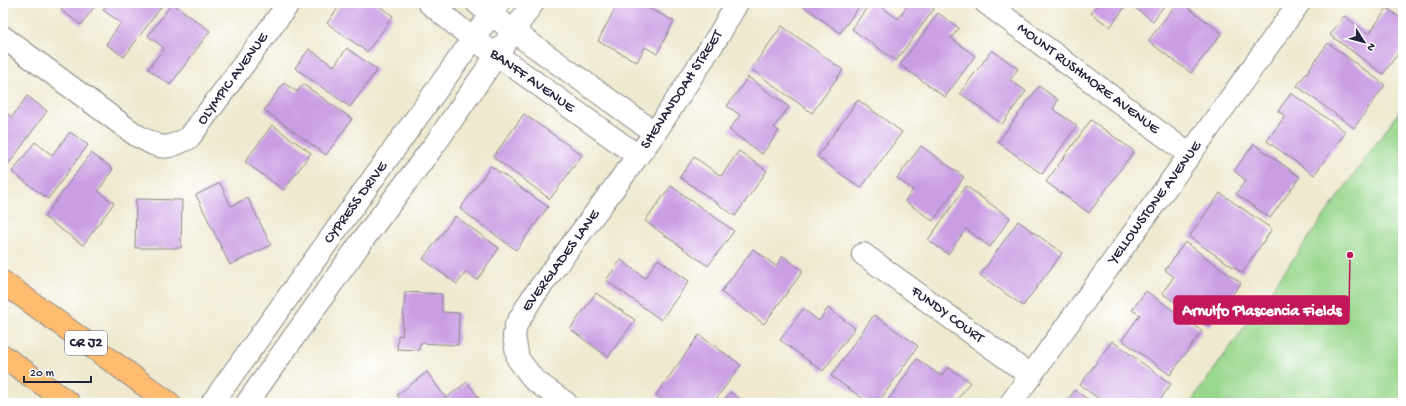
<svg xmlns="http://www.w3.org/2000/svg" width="1406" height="406" viewBox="0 0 1406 406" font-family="'Gochi Hand',sans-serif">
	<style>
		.green { fill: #99d78d; stroke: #5e7c64 }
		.building { fill: #ca9ee3 }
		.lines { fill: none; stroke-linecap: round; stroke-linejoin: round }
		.minor-casing { stroke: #888685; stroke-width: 24 }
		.major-casing { stroke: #888685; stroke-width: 24 }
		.minor { stroke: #fff; stroke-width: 22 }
		.major { stroke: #fdbc6f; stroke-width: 22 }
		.labels { text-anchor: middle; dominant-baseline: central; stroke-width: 3; stroke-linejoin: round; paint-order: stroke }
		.shield { fill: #fff; stroke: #646476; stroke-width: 1 }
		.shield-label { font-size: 14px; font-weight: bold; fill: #22223b }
		.street-label { font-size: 15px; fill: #22223b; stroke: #fff }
		.leader { fill: none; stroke: #c2185b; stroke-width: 1.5 }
		.callout-dot { fill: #c2185b; stroke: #fff; stroke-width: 1.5 }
		.callout { fill: #c2185b; stroke: #c2185b; stroke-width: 1.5 }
		.callout-label { font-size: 16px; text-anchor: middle; font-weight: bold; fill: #fff }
	</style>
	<rect width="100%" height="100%" fill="#fff"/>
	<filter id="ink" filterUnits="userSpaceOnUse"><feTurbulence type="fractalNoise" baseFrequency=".025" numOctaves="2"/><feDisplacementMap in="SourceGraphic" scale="8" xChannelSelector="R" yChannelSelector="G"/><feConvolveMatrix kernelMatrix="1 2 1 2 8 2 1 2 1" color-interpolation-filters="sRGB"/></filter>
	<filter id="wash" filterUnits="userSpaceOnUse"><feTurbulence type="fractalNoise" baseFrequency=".012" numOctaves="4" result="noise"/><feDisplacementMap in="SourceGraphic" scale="16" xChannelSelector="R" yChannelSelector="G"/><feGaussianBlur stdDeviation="0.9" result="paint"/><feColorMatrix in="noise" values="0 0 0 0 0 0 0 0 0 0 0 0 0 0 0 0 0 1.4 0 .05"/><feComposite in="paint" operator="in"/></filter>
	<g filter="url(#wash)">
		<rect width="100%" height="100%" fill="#eee9cf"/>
		<path class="green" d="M1403 106V403H1190Z"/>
		<g id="blocks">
			<path class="building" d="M66 3H97L81 25 61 10Z
				M108 3H164L124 57 106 44 121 23 103 10Z
				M172 3 210 31 170 85 148 69 164 48 148 36Z
				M342 3H375L393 16 367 52 327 23Z
				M618 3H638L674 21 657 54 645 47 637 62 598 41Z
				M799 3H862L840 33Z
				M870 3H876L898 19 909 3H926L934 9 896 61 852 29Z
				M1098 3H1166L1153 21 1128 3 1110 27 1091 13Z
				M1177 3H1182L1222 33 1191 73 1148 41Z
				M1387 8 1403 20V47L1383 74 1330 35 1344 16 1369 34Z
				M938 13 959 28 951 38 975 56 945 97 900 65Z
				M782 26 843 70 812 113 751 69Z
				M1328 43 1385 85 1354 128 1297 86Z
				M347 48 377 70 350 107 295 68 309 49 334 66Z
				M992 50 1018 69 1010 80 1026 91 1002 124 960 93Z
				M748 77 789 107 774 127 779 131 762 154 729 130 740 115 727 106Z
				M284 83 297 92 303 84 352 119 326 155 264 110Z
				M1039 86 1058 100 1053 109 1077 126 1042 174 998 142Z
				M1291 93 1346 132 1314 175 1267 141 1285 116 1278 111Z
				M27 96 47 111 3 172V111L12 117Z
				M858 100 902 132 861 188 817 157Z
				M524 114 582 155 550 199 493 157Z
				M1091 120 1134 151 1089 213 1046 182Z
				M272 125 311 153 284 190 245 162Z
				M70 132 88 145 48 199 12 172 35 142 52 155Z
				M1254 144 1300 177 1270 218 1236 194 1246 180 1234 171Z
				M921 146 964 177 933 221 905 201 913 190 897 178Z
				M739 151 767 171 735 216 680 177 694 157 721 176Z
				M91 153 113 169 98 191 114 203 83 245 44 217Z
				M491 166 548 207 516 250 460 209Z
				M220 183 231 206 248 198 271 245 230 265 196 195Z
				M671 186 734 231 708 266 645 221Z
				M966 186 1010 218 990 247 966 229 948 254 928 240Z
				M1220 193 1272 229 1242 273 1189 237Z
				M136 199 182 200 181 248H135Z
				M455 216 499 248 477 280 466 272 457 284 423 259Z
				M1018 221 1062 253 1023 306 980 275Z
				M1185 242 1241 283 1209 327 1162 293 1174 277 1165 270Z
				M753 249 776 266 783 256 803 271 764 324 721 292Z
				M658 259 689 281 661 320 606 280 621 260 645 278Z
				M1146 291 1202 331 1170 375 1122 340 1140 315 1132 310Z
				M405 292 442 294V312L459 313 458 345 420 343 419 350 397 349 398 335 402 336Z
				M596 293 635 320 608 357 570 329Z
				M828 308 855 328 823 371 780 340 803 309 819 321Z
				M874 315 918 346 878 403H869L831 376Z
				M699 335 741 365 713 403H667L656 395Z
				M1112 341 1171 384 1158 403H1105L1080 385Z
				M917 359 941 376 948 367 970 382 955 403H886Z
				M427 372 446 398 467 382 482 402 403 403 397 395Z
				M1075 390 1093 403H1065Z
				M730 392 746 403H722Z"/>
		</g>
	</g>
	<g filter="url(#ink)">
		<use href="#blocks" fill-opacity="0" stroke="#888685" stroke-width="1"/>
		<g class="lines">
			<g class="minor-casing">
				<path id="minor" d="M429 3 473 39 497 55 638 156
					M477 3 513 31 655 133
					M986 3 1190 155
					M3 37 136 135C163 149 162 151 189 138L289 3
					M863 254 1031 376
					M212 403 499 3
					M247 403 362 241 435 144 533 3
					M566 403 534 380 518 359 514 336 516 325 532 298 655 133 720 33 737 3
					M1011 403 1299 3"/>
			</g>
			<g class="major-casing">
				<path id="major" d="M3 282 169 403
					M3 356 69 403"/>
			</g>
			<use href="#minor" class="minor"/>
			<use href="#major" class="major"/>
		</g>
	</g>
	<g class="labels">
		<rect class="shield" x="65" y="331" width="42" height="24" rx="3"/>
		<g class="shield-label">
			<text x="86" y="343">CR J2</text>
		</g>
		<g class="street-label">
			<text transform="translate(233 79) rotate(-54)">OLYMPIC AVENUE</text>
			<text transform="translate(1088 79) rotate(37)">MOUNT RUSHMORE AVENUE</text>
			<text transform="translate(532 81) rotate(35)">BANFF AVENUE</text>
			<text transform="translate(682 90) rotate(-57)">SHENANDOAH STREET</text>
			<text transform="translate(356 203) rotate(-54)">CYPRESS DRIVE</text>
			<text transform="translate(1155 203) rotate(-54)">YELLOWSTONE AVENUE</text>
			<text transform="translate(561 261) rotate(-54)">EVERGLADES LANE</text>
			<text transform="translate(947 315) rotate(36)">FUNDY COURT</text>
		</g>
	</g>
	<path class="leader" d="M1350 255L1349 310"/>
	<circle class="callout-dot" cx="1350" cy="255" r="4"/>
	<rect class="callout" x="1174" y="296" width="175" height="28" rx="4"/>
	<g class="callout-label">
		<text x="1262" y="315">Arnulfo Plascencia Fields</text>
	</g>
	<rect width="1406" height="406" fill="none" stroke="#fff" stroke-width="16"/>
	<g transform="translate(1364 42) rotate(126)" stroke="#ffffff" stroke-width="3" paint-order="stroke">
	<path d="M0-3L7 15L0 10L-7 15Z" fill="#22223b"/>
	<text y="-6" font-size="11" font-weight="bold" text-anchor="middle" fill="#22223b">N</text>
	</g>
	<path d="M24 376v6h67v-6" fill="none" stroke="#22223b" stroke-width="2"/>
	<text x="30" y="376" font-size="12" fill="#22223b" stroke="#ffffff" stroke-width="3" paint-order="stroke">20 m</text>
</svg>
